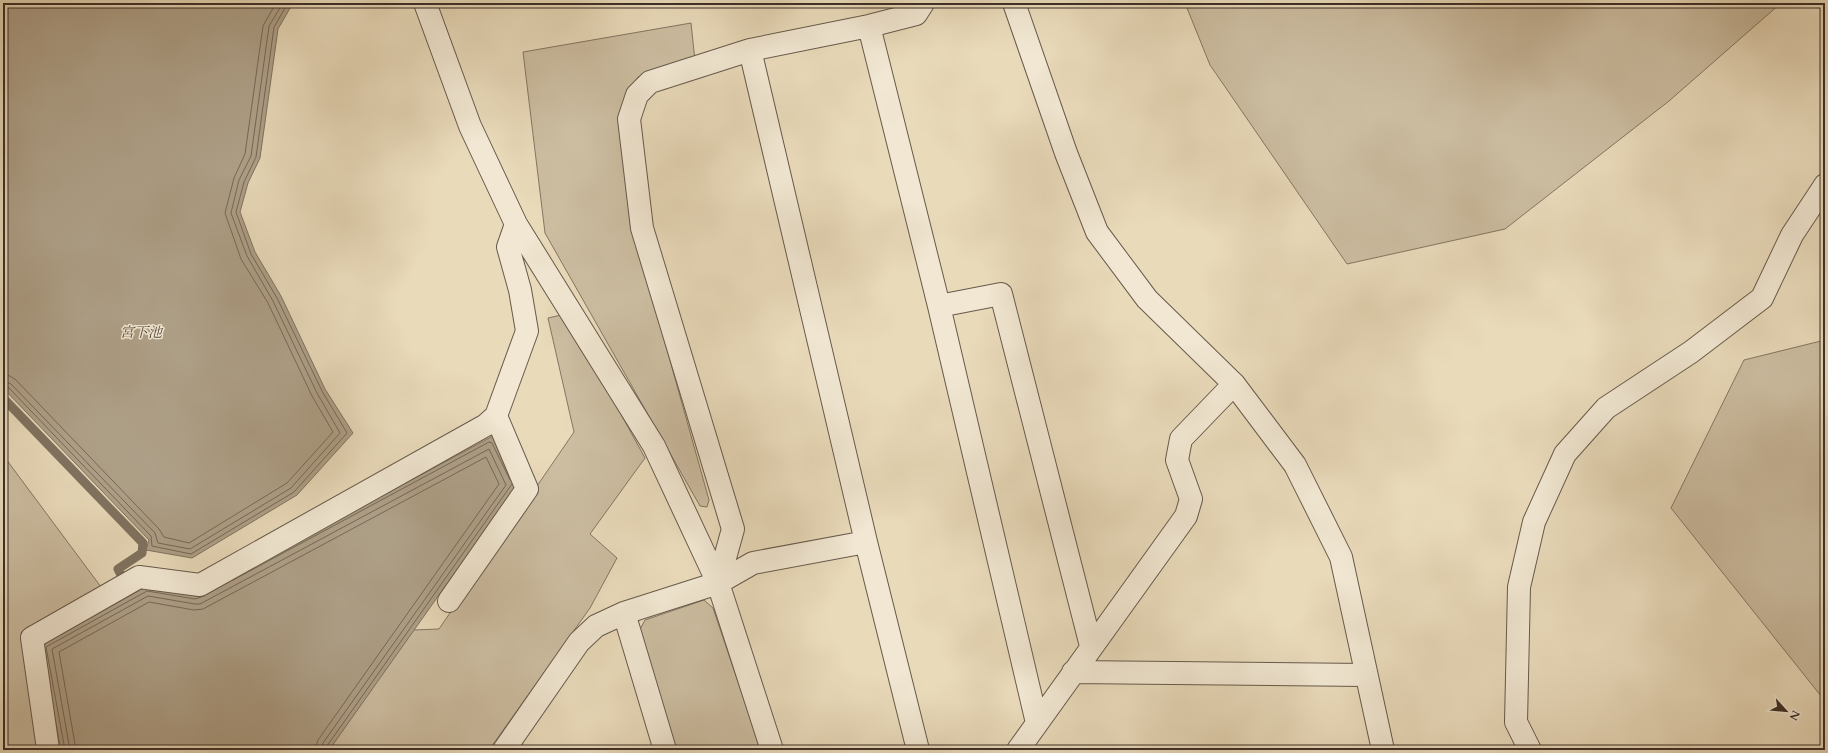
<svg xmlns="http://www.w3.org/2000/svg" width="1828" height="753" viewBox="0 0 1828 753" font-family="Cardo,'Noto Serif JP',serif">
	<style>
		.green { fill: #ccbda1; stroke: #847664 }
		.water { fill: #aea088; stroke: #807361 }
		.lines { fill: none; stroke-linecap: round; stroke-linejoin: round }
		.shore { stroke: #756858; stroke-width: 1 }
		.stream { stroke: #807361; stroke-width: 9 }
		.minor-casing { stroke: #675a4c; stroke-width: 24 }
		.minor { stroke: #f1e7d2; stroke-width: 22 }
		.labels { text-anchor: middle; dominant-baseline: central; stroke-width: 3; stroke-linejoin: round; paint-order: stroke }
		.water-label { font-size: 14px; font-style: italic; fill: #584b3f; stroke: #f1e7d2 }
	</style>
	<rect width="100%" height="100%" fill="#e9daba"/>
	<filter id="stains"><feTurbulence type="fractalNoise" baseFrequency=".005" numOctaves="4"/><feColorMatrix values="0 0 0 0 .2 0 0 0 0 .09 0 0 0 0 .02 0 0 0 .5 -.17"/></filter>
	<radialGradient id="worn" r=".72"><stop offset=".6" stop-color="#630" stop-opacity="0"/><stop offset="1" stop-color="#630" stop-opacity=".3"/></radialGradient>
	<path class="green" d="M1185 3H1781L1669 101 1505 229 1347 264 1210 65Z
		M691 23 695 61 638 77 627 93 633 228 709 500 707 507 700 506 545 233 523 52Z
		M566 314 645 458 590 534 617 558 590 608 489 750H329L413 630 439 629 574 432 548 318Z
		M1825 340V701L1671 508 1744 360Z
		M3 455 101 587 23 634 39 750H3Z
		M704 600 713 608 761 750H674L638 633 645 620Z"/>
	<path class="water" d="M3 3H293L278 29 260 158 248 183 240 212 255 252 281 296 325 389 353 433 297 495 192 558 146 550 149 540 3 388Z
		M493 436 517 485 329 750H61L41 645 147 586 196 596Z"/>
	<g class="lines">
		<path class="shore" d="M3 375 10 376 16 380 159 529 164 537 189 543 287 483 333 432 312 396 268 303 241 259 225 213 234 178 245 154 263 26 276 3
			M3 381 11 384 155 533 158 543 190 549 291 488 340 433 317 393 273 301 247 256 231 213 239 180 251 156 269 26 283 3
			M3 386 8 387 151 536 152 546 191 554 294 492 347 433 322 391 277 298 251 254 236 212 244 182 256 157 274 27 288 3
			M233 580 489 442 492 443 510 480
			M65 750 46 647 147 591 195 599 204 596
			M70 750 52 649 148 596 195 604H200L489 449 506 485 323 743 321 750
			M76 750 59 652 149 602 194 610 203 609 486 457 499 484 318 740 315 750
			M326 750 327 746 512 484"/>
		<path class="stream" d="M3 398 143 543 142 553 118 569 121 575"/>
		<g class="minor-casing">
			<path id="minor" d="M425 3 470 126 516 224 654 446 718 583 772 750
				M1014 3 1066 153 1097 232 1147 299 1234 384 1295 465 1341 557 1383 750
				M869 26 939 306 1037 723
				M750 50 866 542 918 750
				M939 306 1001 294 1091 646
				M718 583 733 529 642 228 629 119 637 95 650 82 750 50 869 26 916 14 923 3
				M449 601 527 489 496 416
				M624 613 665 750
				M1073 672 1366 675
				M48 749 32 638 139 577 200 585 486 425 496 416 527 331 520 290 508 247 516 224
				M504 750 579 642 596 626 624 613 718 583 753 563 866 542
				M1018 750 1186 516 1191 499 1177 460 1181 439 1234 384
				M1530 750 1516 722 1519 587 1534 522 1565 454 1606 408 1691 352 1762 298 1792 235 1825 185"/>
		</g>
		<use href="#minor" class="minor"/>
	</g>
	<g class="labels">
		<g class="water-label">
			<text x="141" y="332">宮下池</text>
		</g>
	</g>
	<rect width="1828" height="753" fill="none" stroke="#e9daba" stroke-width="16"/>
	<rect x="4" y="4" width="1820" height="745" fill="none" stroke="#3c2f27" stroke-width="2"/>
	<rect x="8" y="8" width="1812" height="737" fill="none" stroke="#3c2f27"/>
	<g transform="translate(1786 711) rotate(117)" stroke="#f1e7d2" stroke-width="3" paint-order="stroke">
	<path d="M0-3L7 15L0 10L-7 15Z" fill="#3c2f27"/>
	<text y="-6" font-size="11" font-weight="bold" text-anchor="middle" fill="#3c2f27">N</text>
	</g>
	<rect width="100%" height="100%" filter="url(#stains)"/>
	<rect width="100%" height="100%" fill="url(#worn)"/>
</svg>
